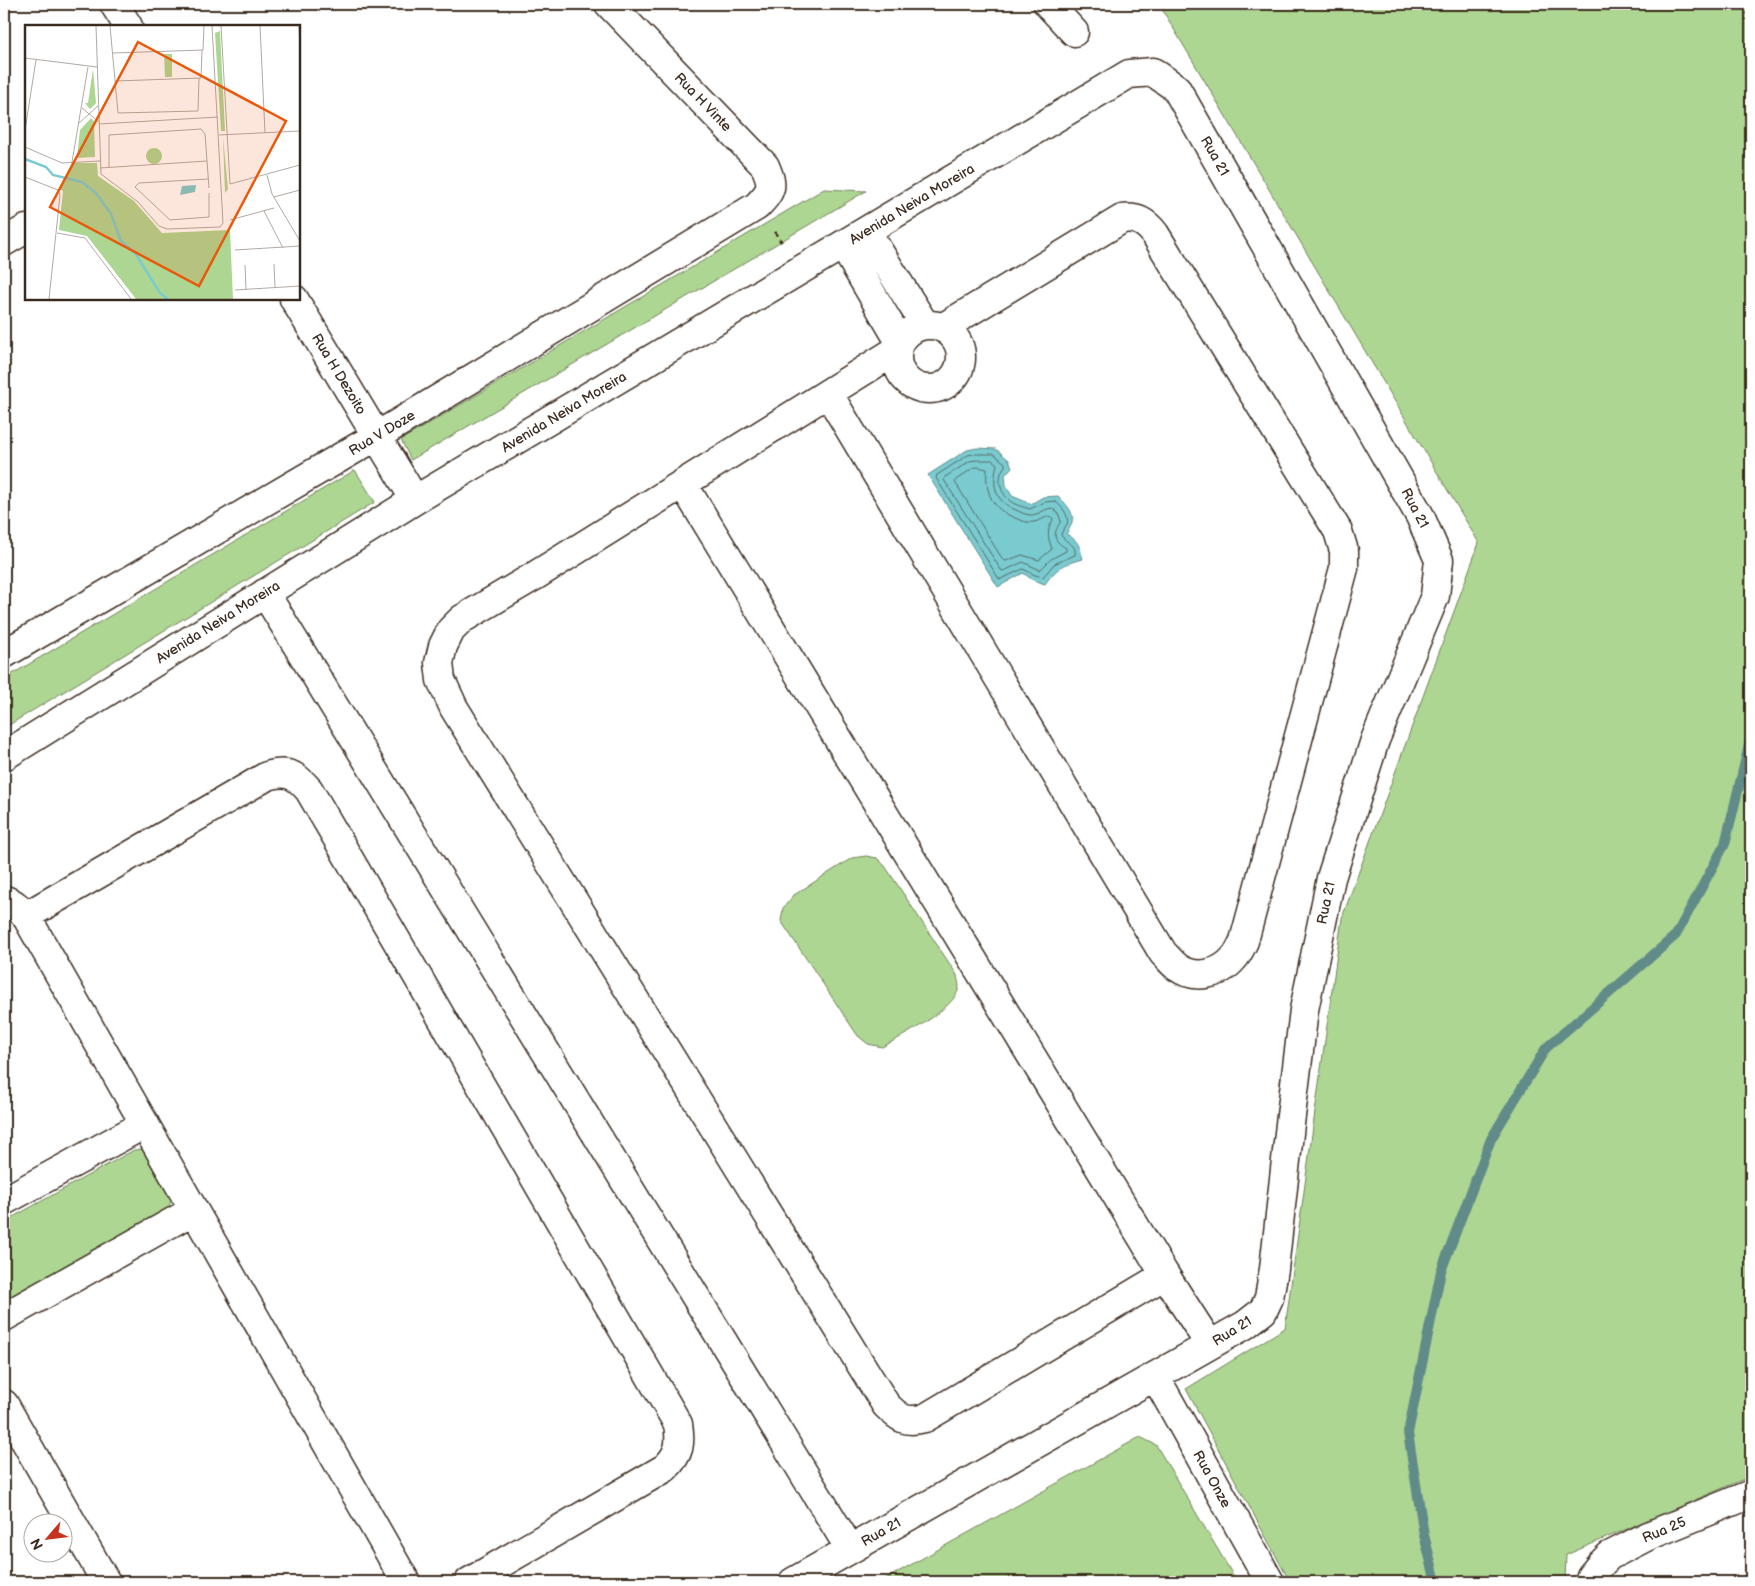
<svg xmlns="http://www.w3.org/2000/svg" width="1755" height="1586" viewBox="0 0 1755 1586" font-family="'Balsamiq Sans',sans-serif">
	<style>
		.green { fill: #add693; stroke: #748058 }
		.water { fill: #7acbd0; stroke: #618b89 }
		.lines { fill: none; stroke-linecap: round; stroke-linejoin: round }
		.shore { stroke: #546a65; stroke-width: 1 }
		.stream { stroke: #618b89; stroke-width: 10 }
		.minor-casing { stroke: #3b2a1e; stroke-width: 31 }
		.path { stroke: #3b2a1e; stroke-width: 3; stroke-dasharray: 4 4; stroke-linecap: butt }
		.minor { stroke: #fff; stroke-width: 28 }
		.labels { text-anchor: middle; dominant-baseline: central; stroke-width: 4; stroke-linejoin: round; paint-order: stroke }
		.street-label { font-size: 14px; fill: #3b2a1e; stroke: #fff }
		.inset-river { fill: none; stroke: #7acbd0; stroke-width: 2.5 }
		.inset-road { fill: none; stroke: #b1aaa5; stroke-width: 1 }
		.view { fill: #e8590c; fill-opacity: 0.15; stroke: #e8590c; stroke-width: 2.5 }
		.inset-edge { fill: none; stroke: #3b2a1e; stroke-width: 2.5 }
	</style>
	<rect width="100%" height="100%" fill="#fff"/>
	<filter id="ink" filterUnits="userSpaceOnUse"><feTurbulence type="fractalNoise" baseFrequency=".02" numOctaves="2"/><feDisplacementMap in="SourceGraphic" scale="10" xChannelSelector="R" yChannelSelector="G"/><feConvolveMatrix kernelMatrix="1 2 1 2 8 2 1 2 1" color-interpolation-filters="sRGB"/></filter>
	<g filter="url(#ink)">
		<path class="green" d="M1159 4H1751V1476L1566 1555 1565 1582H1290L1186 1389 1285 1328 1342 918 1479 543Z
			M824 189 866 191 411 460 401 440Z
			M355 470 375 502 4 728V679Z
			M866 856 877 858 885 866 957 975C957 978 959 983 959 987 956 1009 901 1037 882 1047L868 1044 858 1036 781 921 783 908 794 895 852 858Z
			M143 1149 149 1154 172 1194 169 1209 4 1306V1222L134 1150Z
			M1140 1437 1156 1445 1237 1582H880Z"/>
		<path class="water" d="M977 448 996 449 1009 460 1012 467 1005 475 1006 485 1012 496 1031 504 1043 497 1058 496C1072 510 1078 517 1066 534 1079 541 1079 545 1083 559 1065 563 1056 568 1045 584L1033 580 1023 573 998 587 928 475 967 450Z"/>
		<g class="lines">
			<path class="shore" d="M977 454H994L1005 463V466C997 476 999 490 1008 499 1013 505 1024 507 1030 509L1045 502 1055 501C1061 506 1070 515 1067 524 1065 528 1062 530 1061 535 1066 544 1077 543 1075 555L1054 564 1043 577 1035 575 1023 569 1001 579H999L936 478 937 475 968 455Z
				M978 460H992L997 464C992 485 994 501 1016 510 1020 512 1026 515 1031 515 1039 515 1045 508 1053 508L1058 513 1061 521C1053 534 1052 540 1066 548V551L1051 559 1040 570 1023 562 1004 571 1001 570 944 480 945 477 970 461Z
				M978 467 987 469C985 493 992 509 1015 518 1021 521 1028 523 1034 522 1039 521 1044 518 1049 516L1052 517 1053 520C1046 531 1048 538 1052 549L1039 560 1022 555 1006 561 1003 560 955 482 956 480 973 468Z"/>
			<path class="stream" d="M1436 1582 1424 1535 1408 1433 1441 1271 1491 1139 1546 1048 1676 935 1725 844 1751 737"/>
			<g class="minor-casing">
				<path id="minor" d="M114 4 128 26
					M1048 4 1074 32
					M866 231 925 325
					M4 242 26 229
					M843 245 900 342
					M294 299 415 500
					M897 357a32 32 0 1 1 64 0a32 32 0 1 1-64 0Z
					M897 350 533 577 462 619 451 630 443 646 439 663 441 680 454 708 886 1405C900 1419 906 1423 925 1418L1165 1275
					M828 393 1163 953C1168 958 1172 963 1177 967 1195 980 1220 975 1234 958 1238 954 1241 947 1244 941L1344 568V551L1338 531 1155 234C1146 222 1137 217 1122 219L942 328
					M683 484 1165 1275 1210 1345
					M265 593 850 1549
					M4 654 377 436 757 206C772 190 774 187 765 166L609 4
					M4 756 415 500 1129 74 1153 72 1176 88 1420 516 1439 560 1435 596 1375 740 1331 878 1304 1010 1290 1124 1274 1269 1269 1298 1263 1311 1245 1325 793 1582
					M4 900C14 902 20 909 26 916L406 1582
					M26 916 267 776C287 770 295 774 309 790L678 1424C681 1443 680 1454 665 1468L469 1582
					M4 1201 145 1124
					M4 1317 194 1210
					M1155 1376 1270 1582
					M4 1404 106 1582
					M1589 1582 1591 1576 1600 1565 1609 1556 1648 1536 1751 1494"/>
			</g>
			<path class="path" d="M775 232 782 243"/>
			<use href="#minor" class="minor"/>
		</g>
	</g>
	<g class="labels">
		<g class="street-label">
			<text transform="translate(703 102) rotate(46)">Rua H Vinte</text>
			<text transform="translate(1215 156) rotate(60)">Rua 21</text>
			<text transform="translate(912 204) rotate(-31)">Avenida Neiva Moreira</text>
			<text transform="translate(339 374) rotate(59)">Rua H Dezoito</text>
			<text transform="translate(564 412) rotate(-31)">Avenida Neiva Moreira</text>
			<text transform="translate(382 433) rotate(-31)">Rua V Doze</text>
			<text transform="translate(1415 508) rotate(62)">Rua 21</text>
			<text transform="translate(218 622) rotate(-32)">Avenida Neiva Moreira</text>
			<text transform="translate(1326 903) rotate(-78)">Rua 21</text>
			<text transform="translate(1232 1331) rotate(-32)">Rua 21</text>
			<text transform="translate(1212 1479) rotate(61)">Rua Onze</text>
			<text transform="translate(1664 1530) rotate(-23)">Rua 25</text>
			<text transform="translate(881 1532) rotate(-30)">Rua 21</text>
		</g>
	</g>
	<g transform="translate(25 25)">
		<rect width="275" height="275" fill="#fff"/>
		<path d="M195 6 200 106H196L190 8ZM139 29H147V52H140ZM68 44 71 78 65 84 60 78H63ZM66 93 69 96 70 132 52 133 55 105ZM198 112 203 164 200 168ZM121 131a8 8 0 1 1 16 0a8 8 0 1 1-16 0ZM47 138H72L73 151 109 176 137 208 205 205 208 274H111L62 211 34 205 38 166 34 164Z" fill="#add693"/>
		<path d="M171 160 170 167 155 170 157 161Z" fill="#7acbd0"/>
		<path class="inset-river" d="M0 134 21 142 28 150 57 157 71 168 86 189 96 216 110 228 135 268 143 274"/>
		<path class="inset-road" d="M71 1 76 149 113 177 134 201 142 204 195 202 198 198 187 1M85 1 93 88 173 86 174 53M196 1 205 159 275 140M235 1 240 108M274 1 275 26M88 28 178 25 179 1M0 33 72 42M90 56 176 53 177 25M57 83 74 97M54 98 73 81M74 99 193 92M0 105 11 35M194 110 275 106M0 122 37 138 75 136M47 137 63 42M84 142V110L176 104 180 109 184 163M75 143 182 136M242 150 247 169 275 216M0 152 33 165 35 170 24 274M183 154 114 158 110 162 145 195 184 192V168M249 172 275 165M239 186 258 223M205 195 249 183M32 208 60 213 106 274M210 225 275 221M249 239 250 262M220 240 221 264M210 265 275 261"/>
		<path class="view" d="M113 17 261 96 174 261 25 182Z"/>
		<rect width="275" height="275" class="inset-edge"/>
	</g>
	<rect width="1755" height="1586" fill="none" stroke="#fff" stroke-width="20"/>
	<rect x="10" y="10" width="1735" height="1566" fill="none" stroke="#3b2a1e" stroke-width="2" filter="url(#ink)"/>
	<g transform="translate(48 1538) rotate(242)"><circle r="24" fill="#ffffff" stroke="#b1aaa5"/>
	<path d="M0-4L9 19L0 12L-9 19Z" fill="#c8321e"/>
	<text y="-8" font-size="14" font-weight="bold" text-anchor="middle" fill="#3b2a1e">N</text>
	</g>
</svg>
